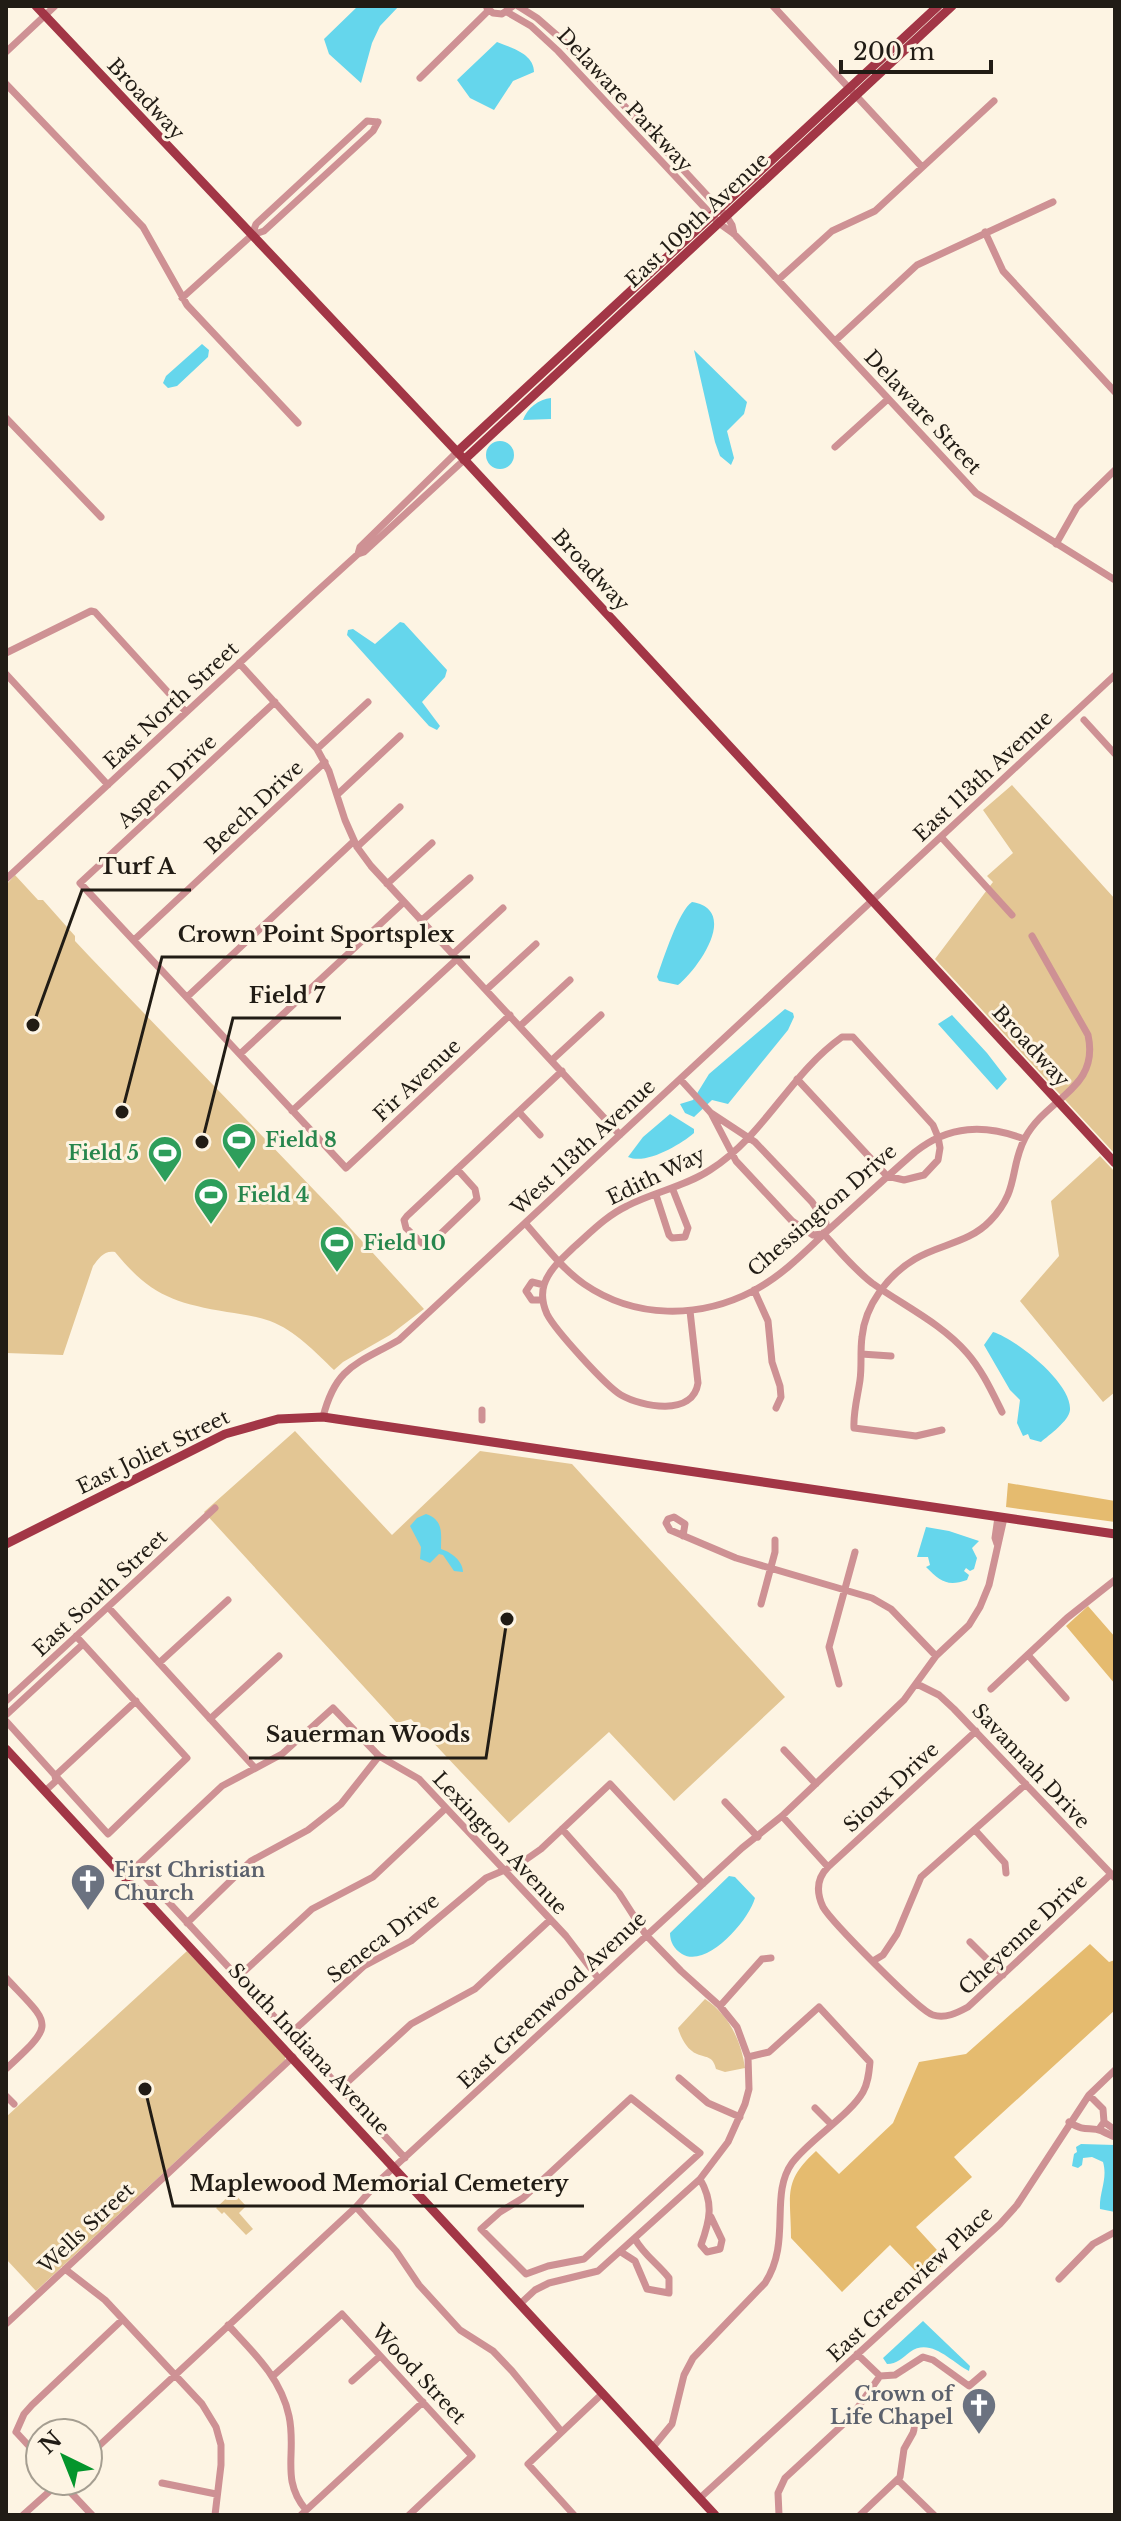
<svg xmlns="http://www.w3.org/2000/svg" width="1121" height="2521" viewBox="0 0 1121 2521" font-family="'Libre Baskerville',serif">
	<style>
		.green { fill: #e3c694 }
		.forest { fill: #e5bb6f }
		.water { fill: #65d6ec }
		.lines { fill: none; stroke-linecap: round; stroke-linejoin: round }
		.minor { stroke: #ce9194; stroke-width: 7 }
		.major { stroke: #a23646; stroke-width: 9 }
		.labels { text-anchor: middle; dominant-baseline: central; stroke-width: 6; stroke-linejoin: round; paint-order: stroke }
		.street-label { font-size: 20px; fill: #211c15; stroke: #fdf4e3 }
		.leisure-label { font-size: 20px; font-weight: bold; fill: #27864d; stroke: #fdf4e3; text-anchor: start }
		.worship-label { font-size: 20px; font-weight: bold; fill: #5b616d; stroke: #fdf4e3; text-anchor: start }
		.leader { fill: none; stroke: #211c15; stroke-width: 3 }
		.callout-dot { fill: #211c15; stroke: #fdf4e3; stroke-width: 3 }
		.callout-label { font-size: 22px; text-anchor: middle; font-weight: bold; fill: #211c15; stroke: #fdf4e3; stroke-width: 6; stroke-linejoin: round; paint-order: stroke }
	</style>
	<rect width="100%" height="100%" fill="#fdf4e3"/>
	<path class="green" d="M1012 785 1115 899V1154L935 959 993 882 987 876 1013 853 983 810Z
		M15 875 38 900H43L75 936V941L90 957 341 1218 424 1309 390 1335 343 1362 334 1370C314 1351 296 1331 270 1321 256 1316 241 1314 227 1312 174 1303 150 1295 115 1252 104 1250 99 1258 93 1266L63 1355 6 1353V885Z
		M1100 1156 1115 1172V1392L1103 1402 1020 1301 1059 1256 1051 1201Z
		M295 1431 392 1535 480 1451 572 1464 785 1697 674 1801 609 1732 509 1823 411 1719 397 1723 204 1512Z
		M187 1951 285 2055V2060L36 2291 6 2259V2117Z
		M705 1999C729 2015 741 2040 745 2068L725 2072 716 2069C713 2056 707 2058 697 2054 687 2050 681 2038 678 2028Z
		M233 2192 246 2206 239 2213 253 2229 246 2235 224 2212 222 2214 216 2208Z"/>
	<path class="forest" d="M1008 1483 1115 1501V1522L1006 1507Z
		M1088 1606 1115 1637V1684L1066 1626Z
		M1090 1944 1109 1962 1115 1960V2010L954 2157 972 2177 916 2227 947 2261 925 2281 890 2245 842 2292 791 2238C791 2195 782 2182 816 2151L839 2174 893 2123 919 2062 966 2054Z"/>
	<path class="water" d="M358 6H399L380 26 372 43 361 83 329 54 324 39Z
		M497 42C512 48 534 54 534 72L513 81 494 110 470 98 457 80Z
		M202 344 209 350 208 357 177 386 168 388 163 383 166 376Z
		M694 350 747 402 744 414 727 431 734 458 731 465 720 456 715 442Z
		M551 398V419L523 420C527 408 539 399 551 398Z
		M486 455a14 14 0 1 1 28 0a14 14 0 1 1-28 0Z
		M400 622 404 623 447 670 445 677 422 702 440 726 437 730 429 726 347 635 348 630 353 629 375 644Z
		M692 902C740 910 698 969 678 985L659 981 657 977C663 960 679 910 692 902Z
		M785 1009 793 1013 794 1017 788 1030 728 1104 712 1100 694 1117 685 1113 680 1104 693 1100 709 1074Z
		M952 1015 987 1053 1007 1079 997 1090 938 1024Z
		M670 1114 694 1129V1133C680 1145 646 1165 628 1157L643 1137Z
		M993 1332C1016 1339 1072 1383 1070 1410 1069 1421 1049 1435 1041 1442L1030 1439 1028 1434 1023 1436 1017 1423 1020 1400 1010 1390 984 1345Z
		M426 1514C444 1520 441 1534 441 1549 451 1552 463 1561 463 1572L454 1571 443 1555 439 1554 430 1563 420 1559 421 1547 410 1526 417 1518Z
		M926 1527 949 1531 979 1541 972 1548 977 1558 974 1569 970 1571 966 1568 964 1571 969 1575 967 1580C947 1587 940 1581 926 1567L930 1565 928 1557H917Z
		M729 1876 735 1877 755 1898C749 1920 707 1969 682 1954 674 1949 670 1942 670 1933Z
		M1081 2144 1115 2145V2212L1100 2209C1099 2192 1108 2179 1103 2162L1092 2157 1083 2158 1082 2165 1078 2168 1072 2166 1074 2154 1077 2152 1076 2147Z
		M923 2321 970 2366 969 2371C951 2362 931 2337 910 2352 902 2358 897 2364 887 2364L883 2358Z"/>
	<g class="lines">
		<path class="minor" d="M518 6 537 18 568 45 727 217 732 225 734 234
			M773 6 922 167
			M487 8 493 13 502 14 513 6
			M507 12 531 26 558 51 720 224 734 234 763 264 976 493 1115 580
			M6 52 55 6
			M420 78 489 10
			M6 84 143 227 187 305 298 423
			M985 232 1003 271 1115 392
			M252 235 256 224 367 121 378 122
			M778 280 832 231 875 211 994 101
			M182 298 252 235 264 231 373 131 378 122
			M835 341 917 265 1053 202
			M6 418 101 517
			M835 447 888 399
			M1056 544 1077 507 1115 470
			M358 554 360 547 457 452
			M6 653 91 611 95 612 186 712
			M239 663 317 749 329 771 345 820 357 847 371 866 620 1135
			M6 674 108 785
			M275 702 80 883 346 1168 510 1015
			M1084 720 1115 754
			M317 749 368 702
			M338 794 400 736
			M942 838 1012 915
			M357 847 400 807
			M6 879 314 594 358 554 364 552 464 460
			M387 884 432 843
			M421 921 470 878
			M134 940 325 762
			M453 954 503 908
			M486 990 536 944
			M187 997 354 841
			M520 1026 570 980
			M240 1054 404 902
			M552 1060 601 1015
			M680 1079 711 1113 736 1161 792 1221 813 1235 823 1234
			M292 1111 457 959
			M519 1112 540 1135
			M711 1113 755 1142 812 1202 826 1223 824 1234C839 1251 854 1269 872 1283 904 1306 941 1323 967 1353 982 1370 992 1392 1002 1412
			M457 1169 475 1189 477 1199 431 1243 424 1245 406 1228 404 1220 407 1216 562 1071
			M656 1195 669 1235 672 1238 685 1237 688 1228 673 1190
			M525 1223C543 1243 561 1268 584 1284 635 1319 699 1319 753 1291 780 1277 802 1255 824 1234 854 1207 884 1179 915 1152 949 1125 985 1124 1024 1139
			M754 1290 768 1321 772 1362 780 1386 781 1397 776 1408
			M543 1300H532L526 1291 532 1282 544 1285
			M690 1311 698 1383C693 1417 642 1407 621 1395 606 1386 555 1330 547 1314 543 1305 541 1295 544 1285 549 1269 563 1258 574 1247 591 1232 606 1216 627 1206 654 1192 684 1187 710 1170 765 1135 790 1074 842 1037H853L933 1125 938 1137 940 1148 938 1160 924 1175 904 1180 887 1176 797 1079
			M861 1354 891 1356
			M323 1417C336 1366 357 1364 399 1340L1115 675
			M482 1420V1410
			M942 1430 916 1436 854 1428C853 1412 858 1395 860 1380 862 1366 860 1351 862 1337 865 1305 888 1275 915 1259 940 1244 969 1243 990 1221 1020 1190 1009 1168 1025 1138 1047 1097 1100 1089 1088 1035L1032 936
			M683 1536 685 1524 674 1517 668 1519 666 1523 670 1530 736 1558 872 1598 891 1609 936 1656
			M997 1544 995 1538 998 1517
			M761 1604 775 1552V1540
			M108 1607 255 1768
			M1028 1655 1066 1698
			M159 1663 228 1600
			M839 1684 829 1647 855 1552
			M917 1684 939 1695 954 1709 1115 1878
			M991 1689 1067 1618 1115 1580
			M6 1701 215 1508
			M6 1715 83 1644
			M210 1719 279 1656
			M6 1721 108 1834 187 1758 76 1636
			M976 1731 828 1867C817 1878 816 1892 823 1907 831 1921 919 2011 933 2015 945 2019 957 2013 968 2007L1111 1874
			M784 1750 816 1784
			M45 1791 56 1781 55 1776 136 1701
			M725 1802 758 1837
			M782 1816 828 1867
			M975 1830 1005 1863 1006 1873
			M136 1867 405 2158
			M125 1877 222 1786 282 1754 333 1708 379 1756 419 1779 566 1936 598 1978
			M187 1923 251 1861 308 1830 341 1804 379 1756
			M970 1942 1003 1975
			M873 1961 883 1955 897 1934 921 1877 1026 1784
			M238 1977 312 1909 373 1877 446 1808
			M6 1978C51 2026 57 2022 6 2069
			M720 2006 762 1959 771 1958
			M290 2034 364 1966 411 1941 486 1878 521 1863 541 1849 610 1784 703 1884
			M679 2078 708 2103 740 2117
			M341 2088 411 2024 475 1989 550 1920
			M1089 2095 1103 2109 1104 2122 1099 2129
			M6 2096 14 2104
			M631 2098 700 2153 584 2259 548 2266 526 2274 481 2229 500 2212 523 2198Z
			M815 2108 831 2124
			M1069 2122C1086 2133 1089 2126 1102 2131 1106 2133 1110 2135 1115 2137
			M1104 2122 1115 2130
			M700 2179C714 2203 710 2220 701 2245L707 2252 720 2249 722 2240 711 2217
			M356 2207 396 2251 419 2285 460 2330 493 2351 512 2371 561 2431
			M621 2252 635 2261 647 2289 669 2293V2278C658 2264 644 2255 635 2239
			M65 2269 105 2300 202 2404 216 2427 221 2445V2465L215 2515
			M1059 2279 1093 2244 1115 2232
			M520 2304 535 2290 549 2283 598 2271 700 2179 728 2142 745 2104 749 2089 748 2057 737 2027 720 2006 681 1971 646 1935 619 1893 562 1829
			M6 2324 293 2057
			M228 2325C253 2352 281 2378 289 2416 297 2453 280 2479 306 2510
			M273 2376 342 2314 472 2456 409 2515
			M880 2376 895 2375 923 2357 933 2360 969 2386 983 2374
			M352 2381 380 2356
			M16 2432 24 2414 32 2405 122 2320
			M16 2432 40 2458
			M653 2447 672 2424 684 2375 693 2358 765 2283C792 2242 769 2195 792 2163 809 2140 850 2115 863 2092 868 2083 869 2073 870 2062L819 2007 769 2052 748 2057
			M88 2456 356 2207 379 2181 742 1848 782 1816 904 1700 936 1656 969 1625 980 1607 989 1585 1004 1518
			M898 2480 934 2515
			M60 2481 92 2515
			M162 2483 216 2494
			M700 2498 1000 2224 1017 2205 1089 2095 1115 2070
			M23 2515 61 2481
			M301 2515 423 2402
			M574 2515 528 2464 603 2393
			M779 2515 778 2493 785 2478 851 2417 880 2376 857 2354
			M860 2515 900 2477 904 2449 913 2433 917 2419"/>
		<path class="major" d="M36 6 461 456 1115 1163
			M457 452 938 6
			M464 460 952 6
			M6 1544 225 1434 278 1419 323 1417 1115 1534
			M6 1749 715 2515"/>
	</g>
	<defs>
		<g id="stadium-pin" transform="scale(1.8)"><path d="M0 17L-7.5 6A9.5 9.5 0 1 1 7.5 6Z" fill="#2e9e5b" stroke="#fdf4e3"/><path d="M0-5a6.5 5 0 1 0 0 10a6.5 5 0 1 0 0-10ZM-3.5-1.8h7v3.6h-7Z" fill="#fff"/></g>
		<g id="church-pin" transform="scale(1.8)"><path d="M0 17L-7.5 6A9.5 9.5 0 1 1 7.5 6Z" fill="#6b7280" stroke="#fdf4e3"/><path d="M-1.2-6h2.4v3.5h3.3v2.4h-3.3V6h-2.4V-.1h-3.3v-2.4h3.3Z" fill="#fff"/></g>
	</defs>
	<g fill-rule="evenodd">
		<use href="#stadium-pin" x="239" y="1140"/>
		<use href="#stadium-pin" x="165" y="1153"/>
		<use href="#stadium-pin" x="211" y="1195"/>
		<use href="#stadium-pin" x="337" y="1243"/>
		<use href="#church-pin" x="88" y="1881"/>
		<use href="#church-pin" x="979" y="2405"/>
	</g>
	<g class="labels">
		<g class="street-label">
			<text transform="translate(146 99) rotate(47)">Broadway</text>
			<text transform="translate(625 100) rotate(47)">Delaware Parkway</text>
			<text transform="translate(697 220) rotate(-43)">East 109th Avenue</text>
			<text transform="translate(923 412) rotate(47)">Delaware Street</text>
			<text transform="translate(591 570) rotate(47)">Broadway</text>
			<text transform="translate(171 705) rotate(-43)">East North Street</text>
			<text transform="translate(983 776) rotate(-43)">East 113th Avenue</text>
			<text transform="translate(167 781) rotate(-43)">Aspen Drive</text>
			<text transform="translate(254 807) rotate(-43)">Beech Drive</text>
			<text transform="translate(1031 1046) rotate(47)">Broadway</text>
			<text transform="translate(417 1080) rotate(-43)">Fir Avenue</text>
			<text transform="translate(583 1147) rotate(-43)">West 113th Avenue</text>
			<text transform="translate(656 1176) rotate(-26)">Edith Way</text>
			<text transform="translate(822 1210) rotate(-41)">Chessington Drive</text>
			<text transform="translate(153 1452) rotate(-26)">East Joliet Street</text>
			<text transform="translate(100 1593) rotate(-43)">East South Street</text>
			<text transform="translate(1031 1766) rotate(47)">Savannah Drive</text>
			<text transform="translate(891 1787) rotate(-43)">Sioux Drive</text>
			<text transform="translate(500 1843) rotate(47)">Lexington Avenue</text>
			<text transform="translate(1023 1934) rotate(-43)">Cheyenne Drive</text>
			<text transform="translate(383 1938) rotate(-37)">Seneca Drive</text>
			<text transform="translate(552 2000) rotate(-43)">East Greenwood Avenue</text>
			<text transform="translate(309 2049) rotate(47)">South Indiana Avenue</text>
			<text transform="translate(86 2228) rotate(-43)">Wells Street</text>
			<text transform="translate(910 2284) rotate(-43)">East Greenview Place</text>
			<text transform="translate(419 2374) rotate(47)">Wood Street</text>
		</g>
		<g class="leisure-label">
			<text x="265" y="1140">Field 8</text>
			<text x="139" y="1153" text-anchor="end">Field 5</text>
			<text x="237" y="1195">Field 4</text>
			<text x="363" y="1243">Field 10</text>
		</g>
		<g class="worship-label">
			<text x="114" y="1870">First Christian<tspan x="114" dy="23">Church</tspan></text>
			<text x="953" y="2394" text-anchor="end">Crown of<tspan x="953" dy="23">Life Chapel</tspan></text>
		</g>
	</g>
	<path class="leader" d="M33 1025L82 890H191M122 1112L162 957H470M202 1142L233 1018H341M507 1619L486 1758H249M145 2089L173 2206H584"/>
	<g class="callout-dot">
		<circle cx="33" cy="1025" r="8"/>
		<circle cx="122" cy="1112" r="8"/>
		<circle cx="202" cy="1142" r="8"/>
		<circle cx="507" cy="1619" r="8"/>
		<circle cx="145" cy="2089" r="8"/>
	</g>
	<g class="callout-label">
		<text x="137" y="874">Turf A</text>
		<text x="316" y="942">Crown Point Sportsplex</text>
		<text x="287" y="1003">Field 7</text>
		<text x="368" y="1742">Sauerman Woods</text>
		<text x="379" y="2191">Maplewood Memorial Cemetery</text>
	</g>
	<rect width="1121" height="2521" fill="none" stroke="#211c15" stroke-width="16"/>
	<g transform="translate(64 2457) rotate(317)"><circle r="38" fill="#fdf4e3" stroke="#a59e91" stroke-width="2"/>
	<path d="M0-6L14 30L0 20L-14 30Z" fill="#04952c"/>
	<text y="-12" font-size="22" font-weight="bold" text-anchor="middle" fill="#211c15">N</text>
	</g>
	<path d="M841 60v12h150v-12" fill="none" stroke="#211c15" stroke-width="4"/>
	<text x="853" y="60" font-size="24" fill="#211c15" stroke="#fdf4e3" stroke-width="6" paint-order="stroke">200 m</text>
</svg>
